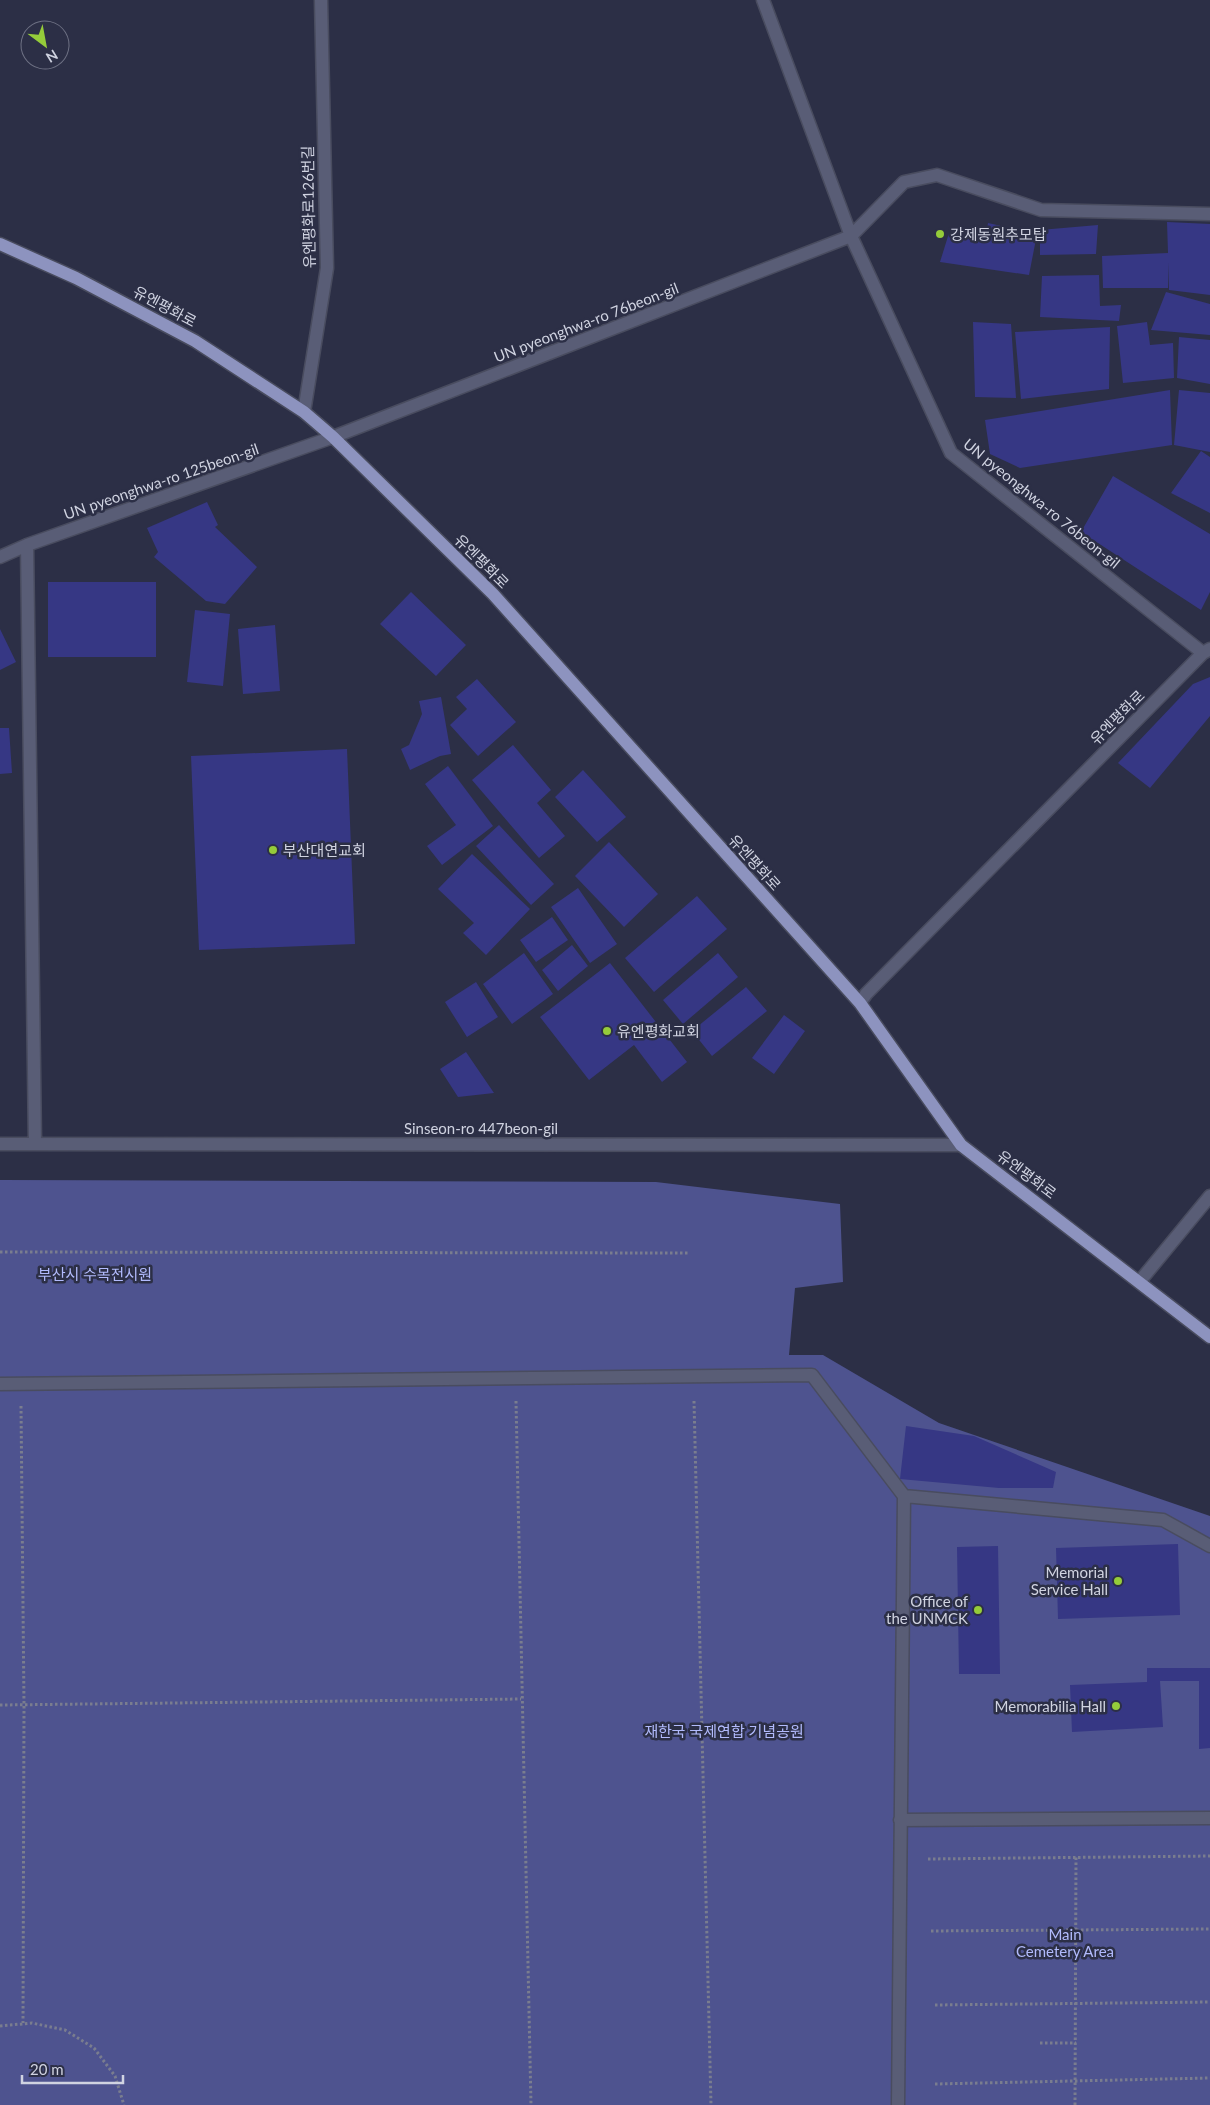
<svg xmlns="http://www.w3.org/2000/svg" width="1210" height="2105" viewBox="0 0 1210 2105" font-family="Lato,'Noto Sans KR',sans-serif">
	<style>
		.green { fill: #4e538f }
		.building { fill: #363784 }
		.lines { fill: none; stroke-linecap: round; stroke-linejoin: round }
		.minor-casing { stroke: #494c5f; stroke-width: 15 }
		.major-casing { stroke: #494c5f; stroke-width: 15 }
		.path { stroke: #7a7d8f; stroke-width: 3; stroke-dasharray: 2.5 2.5; stroke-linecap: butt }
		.minor { stroke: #595d76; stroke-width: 12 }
		.major { stroke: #8d93bf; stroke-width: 12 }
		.poi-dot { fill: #95cc3a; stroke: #2c2f46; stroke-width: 2 }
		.labels { text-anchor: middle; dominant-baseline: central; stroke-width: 5; stroke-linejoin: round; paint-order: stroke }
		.street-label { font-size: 15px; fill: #d0d3e1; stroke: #2c2f46 }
		.poi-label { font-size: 15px; fill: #d0d3e1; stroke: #2c2f46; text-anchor: start }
		.park-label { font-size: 15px; fill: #b2bbfd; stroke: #2c2f46 }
	</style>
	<rect width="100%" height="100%" fill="#2c2f46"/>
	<path class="green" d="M0 1180 656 1182 840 1204 843 1282 795 1288 789 1355H823L939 1423 1210 1516V2105H0Z"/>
	<path class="building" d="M1167 222 1210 224V295L1169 290 1168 262V288H1103L1102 256 1168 253Z
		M988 223 1037 234 1029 275 940 262 949 233 985 240Z
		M1098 225 1096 254 1040 255V230Z
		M1099 275 1100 306 1121 305 1119 321 1040 317 1042 276Z
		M1166 292 1210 304V335L1151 330Z
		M973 322 1011 324 1016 398 975 397Z
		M1147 322 1150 345 1173 343 1174 378 1123 383 1117 326Z
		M1110 327 1109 389 1021 399 1015 332Z
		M1179 337 1210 340V384L1177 378Z
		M1170 390 1172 445 1020 468 990 454 985 420Z
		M1179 390 1210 393V452L1174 445Z
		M1201 451 1210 457V513L1171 493Z
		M1113 476 1210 534V592L1201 610 1081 532Z
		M207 502 218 525 215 527 257 567 225 604 206 601 154 557 158 552 147 528Z
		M48 582H156V657H48Z
		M411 592 466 645 436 676 380 624Z
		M195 610 230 614 223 686 187 682Z
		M275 625 280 691 243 694 238 629Z
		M0 629 16 662 0 670Z
		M1210 677V716L1150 788 1118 763 1193 684Z
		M477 679 516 722 478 756 450 725 467 709 456 697Z
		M441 697 451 754 440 756 410 770 401 749 409 745 422 714 419 701Z
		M0 728H9L12 773 0 774Z
		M513 745 551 790 537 803 565 836 539 858 472 780Z
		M347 749 355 944 199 950 191 756Z
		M448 766 493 826 442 865 427 846 456 825 425 784Z
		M583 770 626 817 597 842 555 797Z
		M499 825 554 884 531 905 476 846Z
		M609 842 658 894 624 927 575 876Z
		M472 854 530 909 486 955 463 933 474 923 438 889Z
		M578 888 617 944 590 963 551 907Z
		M697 896 727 929 654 992 625 958Z
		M552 917 568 940 536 962 520 940Z
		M572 945 588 966 558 991 542 970Z
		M524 953 553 994 512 1024 483 984Z
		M718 953 738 977 683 1024 663 1000Z
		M610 963 687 1062 662 1082 634 1045 589 1080 540 1017Z
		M476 982 498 1017 467 1037 445 1002Z
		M746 987 767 1011 712 1056 692 1031Z
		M784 1015 805 1031 774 1074 752 1058Z
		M466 1052 494 1093 458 1097 440 1069Z
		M906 1426 974 1436 1056 1472 1053 1488H999L900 1479Z
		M1178 1544 1180 1615 1058 1619 1056 1548Z
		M998 1546 1000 1674H959L957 1547Z
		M1147 1668H1210V1748L1199 1749V1681H1160L1163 1727 1072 1732 1070 1685 1147 1682Z"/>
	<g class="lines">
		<g class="minor-casing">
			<path id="minor" d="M763 0 851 236 951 453 1203 653
				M304 412 327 268 321 0
				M27 545 35 1144
				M0 557 27 545 333 437 851 236 904 182 937 175 1041 210 1210 214
				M860 1003 866 994 1203 653 1210 649
				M0 1144 961 1145
				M1140 1281 1210 1196
				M0 1384 812 1375 904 1496
				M900 1820 1210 1818
				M898 2105 904 1496 1163 1520 1210 1546"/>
		</g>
		<g class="major-casing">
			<path id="major" d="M0 244 76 278 195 341 304 412 333 437 493 594 860 1003 961 1145 1210 1337"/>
		</g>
		<path class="path" d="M0 1252 688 1253
			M516 1401 531 2105
			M694 1401 711 2105
			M21 1406 24 1705 23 2023
			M0 1705 521 1699
			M928 1859 1210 1856
			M931 1931 1210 1929
			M935 2005 1210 2002
			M0 2026 32 2023 65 2030 94 2048 115 2076 124 2105
			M1040 2043H1076
			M935 2084 1210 2078
			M1075 2105 1076 1856"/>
		<use href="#minor" class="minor"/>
		<use href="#major" class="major"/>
	</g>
	<g class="poi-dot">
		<circle cx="940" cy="234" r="5"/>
		<circle cx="273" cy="850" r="5"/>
		<circle cx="607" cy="1031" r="5"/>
		<circle cx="1118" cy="1581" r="5"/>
		<circle cx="978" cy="1610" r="5"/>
		<circle cx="1116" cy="1706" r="5"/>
	</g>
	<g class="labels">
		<g class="street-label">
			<text transform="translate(308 207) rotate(-91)">유엔평화로126번길</text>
			<text transform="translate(165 306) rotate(28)">유엔평화로</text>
			<text transform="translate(586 322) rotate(-21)">UN pyeonghwa-ro 76beon-gil</text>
			<text transform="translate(161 481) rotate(-19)">UN pyeonghwa-ro 125beon-gil</text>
			<text transform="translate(1042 503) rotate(39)">UN pyeonghwa-ro 76beon-gil</text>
			<text transform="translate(482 561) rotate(45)">유엔평화로</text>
			<text transform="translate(1117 717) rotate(-45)">유엔평화로</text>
			<text transform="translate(755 862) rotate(48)">유엔평화로</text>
			<text x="481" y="1128">Sinseon-ro 447beon-gil</text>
			<text transform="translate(1027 1174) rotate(37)">유엔평화로</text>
		</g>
		<g class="poi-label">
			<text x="950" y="234">강제동원추모탑</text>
			<text x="283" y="850">부산대연교회</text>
			<text x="617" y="1031">유엔평화교회</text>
			<text x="1108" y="1572" text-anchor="end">Memorial<tspan x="1108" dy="17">Service Hall</tspan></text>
			<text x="968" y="1601" text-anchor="end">Office of<tspan x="968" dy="17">the UNMCK</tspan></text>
			<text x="1106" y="1706" text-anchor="end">Memorabilia Hall</text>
		</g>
		<g class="park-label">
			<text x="95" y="1274">부산시 수목전시원</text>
			<text x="724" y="1731">재한국 국제연합 기념공원</text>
			<text x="1065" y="1934">Main<tspan x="1065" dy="17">Cemetery Area</tspan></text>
		</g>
	</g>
	<g transform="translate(45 45) rotate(148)"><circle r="24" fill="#2c2f46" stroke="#6e7184"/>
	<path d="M0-4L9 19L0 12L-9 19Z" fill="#95cc3a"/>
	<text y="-8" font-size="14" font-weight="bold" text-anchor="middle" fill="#d0d3e1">N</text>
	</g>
	<path d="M22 2075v8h101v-8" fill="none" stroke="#d0d3e1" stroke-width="2.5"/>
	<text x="30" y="2075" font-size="15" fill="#d0d3e1" stroke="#2c2f46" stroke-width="4" paint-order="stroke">20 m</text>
</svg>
